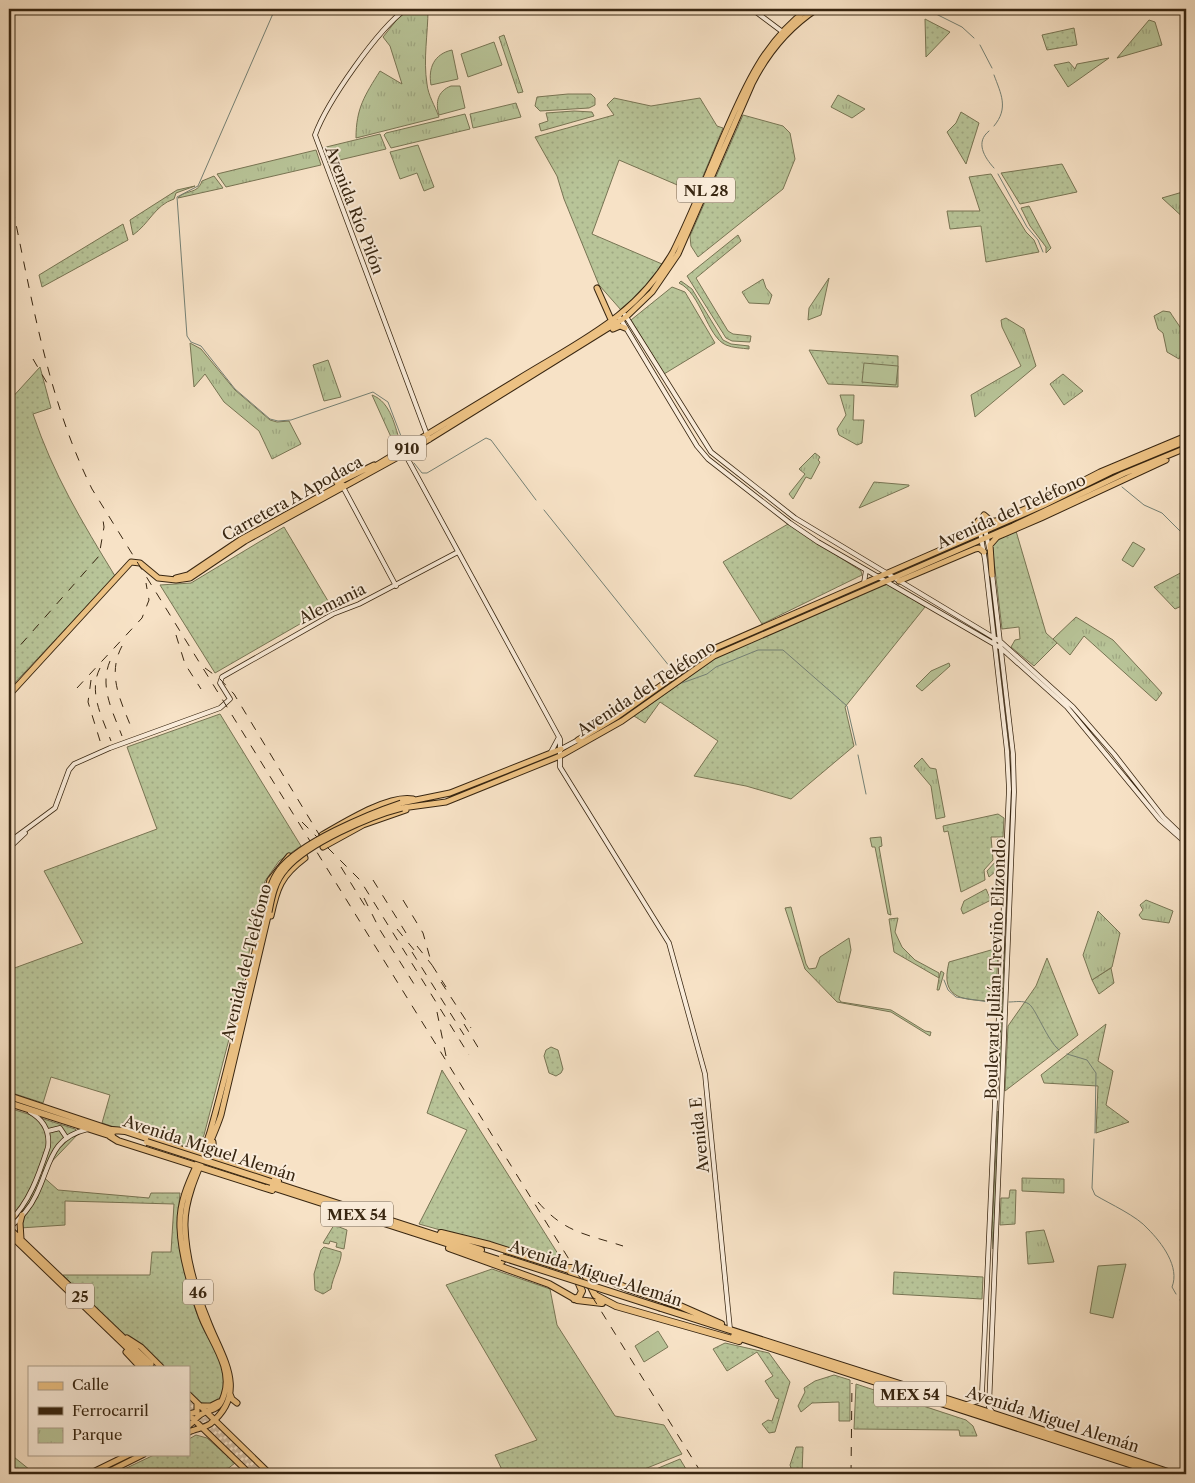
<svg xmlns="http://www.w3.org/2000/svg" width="1195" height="1483" viewBox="0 0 1195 1483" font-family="'Libre Caslon Text',serif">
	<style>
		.grass { fill: url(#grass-dots); stroke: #787554 }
		.park { fill: url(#park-tufts); stroke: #787554 }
		.garden { fill: #b8c498; stroke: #787554 }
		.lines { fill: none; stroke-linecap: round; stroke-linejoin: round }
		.stream { stroke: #758175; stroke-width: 1 }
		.primary-tunnel { stroke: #d1bca2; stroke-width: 5; stroke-dasharray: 5 2.5; stroke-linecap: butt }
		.secondary-casing { stroke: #382611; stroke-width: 5.5 }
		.primary-casing { stroke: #382611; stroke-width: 7 }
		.highway-casing { stroke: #382611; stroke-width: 8 }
		.secondary { stroke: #faecda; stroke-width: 4 }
		.primary { stroke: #ecc183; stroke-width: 5 }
		.highway { stroke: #ecc183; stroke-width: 6 }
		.rail { stroke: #382611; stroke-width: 1; stroke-dasharray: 9 9; stroke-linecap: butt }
		.primary-bridge-casing { stroke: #382611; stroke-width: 7; stroke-linecap: butt }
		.highway-bridge-casing { stroke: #382611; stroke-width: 8; stroke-linecap: butt }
		.primary-bridge { stroke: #ecc183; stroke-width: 5 }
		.highway-bridge { stroke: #ecc183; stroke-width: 6 }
		.labels { text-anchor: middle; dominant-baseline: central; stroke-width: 4; stroke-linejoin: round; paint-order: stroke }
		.shield { fill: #faecda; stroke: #72614d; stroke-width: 1 }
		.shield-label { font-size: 15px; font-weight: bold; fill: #382611 }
		.street-label { font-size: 16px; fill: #382611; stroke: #faecda }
	</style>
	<defs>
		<pattern id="grass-dots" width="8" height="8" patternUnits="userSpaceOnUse" patternTransform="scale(1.25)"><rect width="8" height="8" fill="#b8c498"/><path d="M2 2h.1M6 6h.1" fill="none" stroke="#9fa882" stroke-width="1.8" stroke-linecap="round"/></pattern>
		<pattern id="park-tufts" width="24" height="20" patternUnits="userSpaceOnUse" patternTransform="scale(1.25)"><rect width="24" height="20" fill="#b8c498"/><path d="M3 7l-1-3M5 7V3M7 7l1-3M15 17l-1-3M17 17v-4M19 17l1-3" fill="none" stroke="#9fa882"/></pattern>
	</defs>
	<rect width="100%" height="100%" fill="#f7e2c6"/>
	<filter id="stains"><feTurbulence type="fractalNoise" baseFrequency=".004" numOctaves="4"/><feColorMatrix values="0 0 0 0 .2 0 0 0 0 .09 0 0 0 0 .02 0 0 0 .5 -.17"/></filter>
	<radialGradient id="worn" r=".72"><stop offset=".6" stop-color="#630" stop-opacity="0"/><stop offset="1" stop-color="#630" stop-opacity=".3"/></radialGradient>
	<path class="grass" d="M925 19 950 32 926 57Z
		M1074 28 1077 45 1047 50 1042 35Z
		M568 94H591L595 98V105L589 108 540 111 535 106 537 97Z
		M614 98 651 106 700 98 717 126 723 128 696 193 619 160 592 234 662 264 646 287 621 310 599 285 564 199 557 176 535 137 614 115 607 105Z
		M574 111 592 112 594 116 541 131 539 124 548 121 546 113Z
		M961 112 979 123 966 164 947 132 956 123Z
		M743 115 783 126 790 133 795 159 783 189 698 257 691 246 690 236Z
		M1062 164 1077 192 1020 204 1001 173Z
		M991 174 1026 232 1034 240 1039 252 986 262 981 226 950 229 947 211H980L969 177Z
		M214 176 223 188 178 198C186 189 197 195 202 181Z
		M195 186 176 193 174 199C155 205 149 224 133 235L130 220 177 190Z
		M1029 206 1051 248 1046 253V247L1030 226 1021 208Z
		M123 224 128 240 42 287 39 275Z
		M738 235 741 241 696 278 728 331 733 334 751 336 750 342 732 341 726 338 687 276Z
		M681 281 692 289 723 340 731 344 749 346V349C742 348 733 348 726 345 707 337 701 293 679 283Z
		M672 287 685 292 715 343 664 374 631 320Z
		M809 350 898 356V387L828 384Z
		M40 367 51 408 33 414C53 474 82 522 115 576L9 689V401Z
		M788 524 861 571 862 575 762 624 723 562Z
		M284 527 331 606 215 673 160 585 191 583Z
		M1016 531 1046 633 1057 643 1034 666 1011 647 1015 640 1020 639 1019 627 1002 629 992 544 995 541Z
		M1186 570V604L1175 609 1154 587Z
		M889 584 925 607 845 707 854 746 791 799 746 786 694 776 718 741 660 702 645 723 634 716 717 657 877 587Z
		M220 714 301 846 279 861 265 881 234 1020 204 1135 199 1146 185 1150 102 1123 110 1095 51 1077 43 1103 9 1092V970L83 943 44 871 157 829 127 747Z
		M998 814 1004 818 1003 837H991L993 860 984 870 985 880 961 892 948 831 944 832 943 826Z
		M997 839H1004L1002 866 989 877 987 871 997 860Z
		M986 889 991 900 963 914 961 909 964 901Z
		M1004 943 1006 962 1001 1066H998Z
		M998 948 996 1001C965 1000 939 1001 949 962Z
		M1047 958 1078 1035 1005 1091 1008 1026 1036 986Z
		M1111 968 1114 983 1099 994 1092 980Z
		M1106 1024 1098 1061 1113 1071 1106 1105 1129 1122 1096 1133 1098 1086 1044 1083 1041 1075Z
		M551 1047 558 1050 563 1069 561 1073 556 1076 549 1073 544 1056 546 1050Z
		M442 1070 565 1265 419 1224 467 1130 427 1113Z
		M9 1108 75 1129 79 1133 40 1174 58 1190 149 1198 151 1193H180C175 1237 184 1283 201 1324 209 1342 224 1360 225 1380 225 1389 221 1398 215 1404L200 1403 189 1392V1367H163L139 1343 119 1331 63 1275H150L152 1252H171L174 1204 65 1201V1225L20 1228 9 1217Z
		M998 1111 999 1127 993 1249 992 1232Z
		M1010 1190H1016L1015 1224 1000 1225 1001 1198H1009Z
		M334 1225 347 1230 344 1249 336 1247 337 1243 330 1241 329 1244 323 1243Z
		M324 1247 341 1252C343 1259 332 1278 331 1289L323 1294 315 1290 314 1274 321 1250Z
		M492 1269 550 1289 557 1325 615 1416 664 1425 682 1454 632 1474H504L495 1455 537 1440 446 1285Z
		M894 1272 983 1277 982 1299 893 1294Z
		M725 1343 769 1353 790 1382 775 1432 769 1433 762 1424 768 1420 772 1421 779 1399 776 1398 765 1381 773 1376 757 1352 727 1371 713 1349Z
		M834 1375 850 1380V1421H839V1402L812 1403 801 1412 798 1406 805 1392 804 1388 815 1381Z
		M856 1384 966 1420 973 1426 977 1436H960L959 1430 854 1429Z
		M196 1435 207 1438 235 1463 221 1474H114L156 1454H189V1439Z
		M796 1447H803L802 1474H793L790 1465Z
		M9 1453 35 1474H9Z
		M680 1459 689 1474H644Z"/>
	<path class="park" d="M411 9H428C428 34 423 59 427 84 428 95 435 106 439 117L356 138C356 108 365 95 380 71L402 84 390 46 383 37 399 17Z
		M1149 20 1155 22 1162 45 1117 58Z
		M504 35 523 92 518 93 499 37Z
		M1109 58 1068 87 1054 65 1069 62 1075 69 1077 64Z
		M838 95 865 109 852 118 831 107Z
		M516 103 521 117 473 128 470 114Z
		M465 114 470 129 391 148 384 135 386 133Z
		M380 134 386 149 327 163 322 148Z
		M418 145 434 187 424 191 417 173 400 179 390 152Z
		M316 150 321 165 226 187 217 174Z
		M1186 191V220L1162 198Z
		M829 278 821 315 808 320 809 308Z
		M763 279 766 288 772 295 769 304 749 303 742 292Z
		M1163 311 1170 312C1183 333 1191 335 1179 359L1167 352 1163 333 1158 329 1154 316Z
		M1006 318 1024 329 1036 366 975 417 971 395 1021 366 1002 327 1001 320Z
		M190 343 201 349 235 390 270 420 277 422 289 421 301 444 272 459 259 431 224 402 205 374 194 387Z
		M328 360 341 397 324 401 313 365Z
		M1063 374 1083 391 1064 405 1050 384Z
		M372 395C391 402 395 427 401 445L396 448Z
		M840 395H854L853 420H864L862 443 857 445 839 435 837 429 846 415Z
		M815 453 820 457 818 460 820 462 811 479 806 477 793 499 789 494 805 474 799 469Z
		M874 482 909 485V486L859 508Z
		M1076 617 1113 640 1162 693 1156 701 1084 636 1070 655 1053 639Z
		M949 663 950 666 922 691 916 686 931 671Z
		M922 758 930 768 936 769 945 817 936 819 931 786 914 766Z
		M881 837 882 846 879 847 891 915 888 914 875 847H872L870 838Z
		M1146 900 1173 911 1169 923 1142 919 1139 915 1143 910 1140 905Z
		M791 907 806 964 809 969 816 968 820 957 849 938 851 950 839 999 841 1002 891 1010 925 1031 931 1032 930 1036 891 1012 837 1002 805 969 785 908Z
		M1098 911 1120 933 1112 967 1092 980 1083 955Z
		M898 918 895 932 902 947 915 960 939 973V978L941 971 944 973 939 990H937L939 978 894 952 889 919Z
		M1022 1178 1064 1179V1193L1022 1191Z
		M1044 1230 1054 1262 1028 1264 1026 1232Z"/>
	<path class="garden" d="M494 42 502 65 468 77 461 54Z
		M452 50 458 79 431 85C428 68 434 54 452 50Z
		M451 86H460L465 108 439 115C435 102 438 91 451 86Z
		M864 363 898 366 896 385 862 382Z
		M1133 542 1145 549 1133 567 1122 560Z
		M1126 1264 1113 1318 1090 1313 1098 1266Z
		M658 1331 668 1347 644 1362 635 1346Z"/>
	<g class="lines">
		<path class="stream" d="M275 9 198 186 177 197 187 336 191 342 201 346 235 389 270 419 278 421 291 420 373 392 388 402 404 444
			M932 12 962 27 974 38
			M980 45 992 68
			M994 75C1001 94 1009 108 994 126
			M989 131C975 142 984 157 994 168
			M998 174 1027 227 1038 240 1043 252
			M414 463 422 473H427L486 438 491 440 536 500
			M1122 487 1144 505 1162 513 1186 537
			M544 510 674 672
			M682 683 707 674 716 667 758 650H783L847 706 856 745
			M858 755 866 794
			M944 980 948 990 956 997 995 1003
			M1009 1002C1015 1002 1023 1000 1029 1004 1036 1009 1047 1040 1059 1050
			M1067 1054 1087 1060 1096 1073 1095 1133
			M1094 1139 1092 1188 1095 1195C1110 1204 1137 1216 1148 1229 1162 1243 1180 1267 1172 1287L1176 1294
			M1180 1300 1186 1310"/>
		<path class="primary-tunnel" d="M189 1401 263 1474
			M189 1408 256 1474"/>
		<g class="secondary-casing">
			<path id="secondary" d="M406 9C378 29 327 102 315 135L429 440
				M752 9 784 33
				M625 315 711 452 795 518 1001 642 1073 707 1114 754 1163 817 1186 839
				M620 318 697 446 708 459 790 523 818 542 1001 648 1067 707 1160 820 1186 843
				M405 454 560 739V767L669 943 705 1074 730 1329
				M343 487 396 586
				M984 524 989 548
				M992 573 1013 754 1014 792 989 1407 992 1412
				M864 583 866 570
				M561 749 578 740
				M551 752 559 737
				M9 842 55 808 69 770 74 764 110 748 220 708 230 699 220 683 222 677 333 614 359 604 458 552
				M9 848 25 833
				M48 1131 60 1128 66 1137
				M9 1222C30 1202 39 1174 48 1147 50 1131 44 1120 30 1112
				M9 1228C20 1219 30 1208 36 1195 51 1165 49 1138 88 1129
				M967 1404 978 1401 982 1393 1009 789 1007 751 985 560 979 526"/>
		</g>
		<g class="primary-casing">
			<path id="primary" d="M597 288 613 324
				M613 329 620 326 625 328
				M372 468C423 437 474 406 525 375 584 339 637 315 673 252 691 216 706 178 722 140 743 91 763 42 808 9
				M337 483 374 465
				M984 515 991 521H996L1042 502 1100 472 1186 436
				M971 536 978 521
				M997 537 1041 518 1166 460
				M992 575 990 545 997 537
				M176 578 188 575 240 540 342 484
				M899 581 975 549 979 548 984 552
				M9 695 131 562 140 563 158 578 176 580 190 578 245 541 420 445 626 317 652 292 678 254 752 84C767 54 788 28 817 9
				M578 740 618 716 711 650 1044 505 1111 472 1186 441
				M401 803 450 793 561 749
				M402 808 446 802 560 756 622 721 714 656 1013 526 1123 474 1186 448
				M322 835C343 823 389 794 413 799
				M323 847 363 825 406 810
				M261 914 270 880 289 856
				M271 916C277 888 281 876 305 858L302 851
				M213 1142 214 1155 220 1162
				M9 1217 14 1216
				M9 1228 151 1364
				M9 1234 147 1367
				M21 1239 20 1223 22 1215
				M127 1338 141 1347 161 1367
				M126 1352 140 1367
				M230 1394 232 1399 237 1403
				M189 1395 270 1474
				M202 1406H211L219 1402
				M189 1414 197 1412V1403
				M189 1415 250 1474
				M189 1425C194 1422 195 1418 200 1415 211 1407 218 1414 224 1395 234 1367 208 1338 200 1313 191 1287 181 1256 180 1228 178 1191 200 1165 210 1132 231 1059 247 984 265 910
				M189 1432C195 1429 204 1428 210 1424 250 1392 221 1356 208 1321 196 1292 186 1257 185 1226 184 1190 210 1149 221 1115L269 912
				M89 1474 130 1454
				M104 1474 144 1454"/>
		</g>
		<g class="highway-casing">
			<path id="highway" d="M9 1096 114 1131
				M9 1103 112 1136
				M112 1130 125 1131 278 1181
				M110 1136 118 1141 272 1190
				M271 1182 481 1250
				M269 1186 502 1261
				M441 1233 490 1245 569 1270 577 1279 582 1291 579 1297 574 1299
				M449 1248 549 1284 577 1300 602 1303
				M566 1268H576L591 1273
				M661 1308 994 1414 1174 1474
				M721 1324 680 1306 629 1289 591 1273 586 1277 595 1295 616 1306 739 1341
				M734 1336 1148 1470"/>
		</g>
		<use href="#secondary" class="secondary"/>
		<use href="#primary" class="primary"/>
		<use href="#highway" class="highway"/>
		<path class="rail" d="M9 191C31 292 46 396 92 489L702 1474
			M33 359 47 383
			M176 635 185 664 201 689
			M122 646C106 676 122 703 133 732
			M9 658 99 556 104 527 102 513
			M110 661C99 687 113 712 122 736
			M100 668C88 692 102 717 111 741
			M205 668 220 679 234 694 320 836
			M91 680 88 702 101 744
			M77 688 142 618 149 600 146 583
			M302 822 360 880 469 1055
			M341 867 365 906
			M373 880 406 933
			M364 898 380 930 414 984
			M403 900 423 933 432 965 446 987
			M397 929 419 956
			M417 946 432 965
			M412 952 464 1035
			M441 982 471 1028
			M437 1012 446 1056
			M464 1024 479 1049
			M538 1202C565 1233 586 1234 623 1246
			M851 1474 852 1383"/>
		<g class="primary-bridge-casing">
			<path id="primary-bridge" d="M265 910C268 896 270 882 279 870 299 843 368 814 401 803
				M269 912C272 896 275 881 286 869 307 844 370 816 402 808"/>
		</g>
		<g class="highway-bridge-casing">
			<path id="highway-bridge" d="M147 1142 271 1182
				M502 1257 661 1308"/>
		</g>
		<use href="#primary-bridge" class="primary-bridge"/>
		<use href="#highway-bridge" class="highway-bridge"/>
	</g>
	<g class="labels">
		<g class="shield">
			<rect x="677" y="177.5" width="58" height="25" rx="4"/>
			<rect x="388" y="435.5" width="38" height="25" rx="4"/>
			<rect x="321" y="1201.5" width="72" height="25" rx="4"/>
			<rect x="183" y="1279.5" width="30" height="25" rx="4"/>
			<rect x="66" y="1283.5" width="28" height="25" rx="4"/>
			<rect x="874" y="1381.5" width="72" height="25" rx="4"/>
		</g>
		<g class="shield-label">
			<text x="706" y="190">NL 28</text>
			<text x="407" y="448">910</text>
			<text x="357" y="1214">MEX 54</text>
			<text x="198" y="1292">46</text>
			<text x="80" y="1296">25</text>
			<text x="910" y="1394">MEX 54</text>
		</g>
		<g class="street-label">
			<text transform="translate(355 210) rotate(69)">Avenida Río Pilón</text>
			<text transform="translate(292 498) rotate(-29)">Carretera A Apodaca</text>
			<text transform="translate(1011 511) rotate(-24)">Avenida del Teléfono</text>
			<text transform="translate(332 603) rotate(-26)">Alemania</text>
			<text transform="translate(646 688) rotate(-33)">Avenida del Teléfono</text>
			<text transform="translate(246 962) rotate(-76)">Avenida del Teléfono</text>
			<text transform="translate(995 969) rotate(-88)">Boulevard Julián Treviño Elizondo</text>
			<text transform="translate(699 1135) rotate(-96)">Avenida E</text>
			<text transform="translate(210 1148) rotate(18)">Avenida Miguel Alemán</text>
			<text transform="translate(596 1273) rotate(18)">Avenida Miguel Alemán</text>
			<text transform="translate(1053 1419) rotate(18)">Avenida Miguel Alemán</text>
		</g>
	</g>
	<rect width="1195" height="1483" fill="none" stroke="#f7e2c6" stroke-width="30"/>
	<rect x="10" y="10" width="1175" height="1463" fill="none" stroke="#382611" stroke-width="2.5"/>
	<rect x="15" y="15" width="1165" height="1453" fill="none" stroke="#382611"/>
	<rect x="28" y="1366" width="162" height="90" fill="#faecda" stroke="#ac9d8a"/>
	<rect x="38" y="1382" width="25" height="8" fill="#ecc183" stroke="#ac9d8a"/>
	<text x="72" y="1390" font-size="15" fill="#382611">Calle</text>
	<rect x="38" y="1407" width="25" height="8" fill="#382611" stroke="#ac9d8a"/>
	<text x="72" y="1416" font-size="15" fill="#382611">Ferrocarril</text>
	<rect x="38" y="1428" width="25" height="15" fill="url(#park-tufts)" stroke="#ac9d8a"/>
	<text x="72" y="1440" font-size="15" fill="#382611">Parque</text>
	<rect width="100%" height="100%" filter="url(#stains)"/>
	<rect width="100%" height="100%" fill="url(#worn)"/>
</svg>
